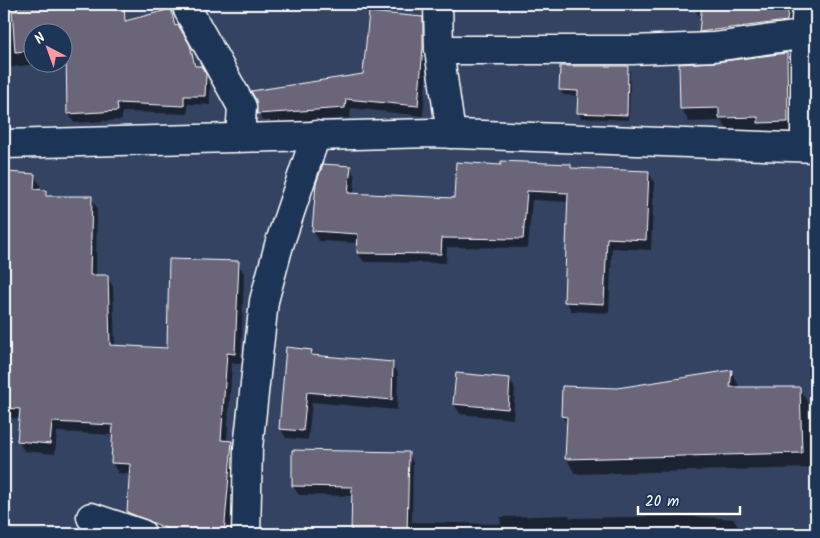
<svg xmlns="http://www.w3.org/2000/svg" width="820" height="538" viewBox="0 0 820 538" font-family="Kalam,sans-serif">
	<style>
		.shadow { fill: #0007 }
		.building { fill: #6a6578; stroke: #fff }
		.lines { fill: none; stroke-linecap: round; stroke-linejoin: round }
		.street-casing { stroke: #fff; stroke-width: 31 }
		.secondary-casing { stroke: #fff; stroke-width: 31 }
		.street { stroke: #1d3557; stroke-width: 28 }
		.secondary { stroke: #1d3557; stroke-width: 28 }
	</style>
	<rect width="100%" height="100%" fill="#344361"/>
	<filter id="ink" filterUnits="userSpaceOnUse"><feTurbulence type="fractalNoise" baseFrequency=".02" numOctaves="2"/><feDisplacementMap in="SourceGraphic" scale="10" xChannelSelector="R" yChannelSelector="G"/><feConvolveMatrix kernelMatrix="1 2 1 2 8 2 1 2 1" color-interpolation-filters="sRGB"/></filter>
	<g filter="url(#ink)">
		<path class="shadow" d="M4 4H95L98 9 125 22 170 10 194 55 197 67H200L210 84V105L188 104V114L122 112V120L74 123 69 114 68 61 62 62V32H32V62H55L4 68Z
			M693 4H805L794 33 708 44 701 32 702 20 693 7Z
			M422 18 428 28V58L423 116 351 108 350 118 264 123 258 113 257 100 364 75Z
			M786 54 794 67 795 135 767 136 764 130 728 131 722 121 689 122 681 108 716 64Z
			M627 67 630 72 629 120 581 118 579 113V96L563 95 561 90Z
			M571 165 573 169 649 172 654 182 651 250 612 248 609 313 571 311 566 301 568 202 532 200 528 248 447 247 446 263 364 262 358 253 359 243 319 241 313 231 317 185 350 167 355 177 354 194 456 199 502 167Z
			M4 175H34L40 185V191H45L49 197H91L97 208 96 276H107L113 287 115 347 168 350 238 263 244 273 241 364 232 363 227 442H231L238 453 231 534H163L134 523 128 512 131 474 118 473 112 463 114 435 57 432 55 454 24 451 18 441 20 419 4 417Z
			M311 351 314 356 392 363 398 373 397 410 312 402 308 440 286 438 280 428Z
			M731 371 740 388H799L808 403 810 468 575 474 566 458 568 426 562 416 617 390Z
			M510 379 515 389 513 419 460 414 454 404Z
			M408 453 413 462 412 522 501 524 500 517 569 515 571 518 685 516 734 519 739 529V534H352L353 496 299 495 293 486Z"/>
		<path class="building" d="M17 4H124L125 21 171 9 175 26 178 25 190 45 195 66H201L206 74 205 96H184V106L117 103 118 111 67 114 66 48 62 49V32H32V51L15 52 12 11H17Z
			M702 4H789L787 21 699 32Z
			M369 12 423 17V47L418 106 346 99 345 108 257 114 256 100 251 91 363 74Z
			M787 53 788 122 758 123V117L719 118V108L680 109 679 64 716 62Z
			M560 66H628L627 115 577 113 578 91 559 90Z
			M501 161 571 164V168L649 171 646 240 607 238 604 304 564 302 568 193 527 191 523 239 442 238 441 254 357 253 358 234 312 231 316 184 323 164 351 166 348 193 454 198 456 162 501 165Z
			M7 172 35 174 34 189 46 190V196H92L90 275H108L110 345 167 348 169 259 239 261 235 354 227 353 221 440 232 441 224 534H180L127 512 130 464 111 463 113 425 52 422 50 444 17 441 20 409 4 408V217Z
			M286 347 312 350 311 355 393 362 392 400 307 392 303 431 279 429Z
			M732 370 730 387H800L802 453 565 459 567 417 561 416 562 386 617 388Z
			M456 373 510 378 508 409 453 404Z
			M292 450 409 452 407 534H351L352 487 292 486Z"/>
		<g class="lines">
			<g class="street-casing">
				<path id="street" d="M438 4 439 50 451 134
					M188 10 242 107 240 137
					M439 50H632L714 47 816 33
					M805 147V35L807 4
					M91 517 142 534
					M246 534 248 448 264 301 279 245 316 135"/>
			</g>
			<g class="secondary-casing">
				<path id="secondary" d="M4 144 431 133 816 148"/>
			</g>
			<use href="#street" class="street"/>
			<use href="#secondary" class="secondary"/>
		</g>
	</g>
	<rect width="820" height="538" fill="none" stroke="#1d3557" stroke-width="20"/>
	<rect x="10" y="10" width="800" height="518" fill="none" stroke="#fff" stroke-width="2" filter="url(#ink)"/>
	<g transform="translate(48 48) rotate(319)"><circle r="24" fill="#1d3557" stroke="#77869a"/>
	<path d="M0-4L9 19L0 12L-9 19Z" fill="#ff9aa2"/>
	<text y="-8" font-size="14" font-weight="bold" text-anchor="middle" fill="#ffffff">N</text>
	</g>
	<path d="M638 506v8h102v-8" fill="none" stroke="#ffffff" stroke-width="2.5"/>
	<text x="645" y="506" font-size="15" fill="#ffffff" stroke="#1d3557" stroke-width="4" paint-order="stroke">20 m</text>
</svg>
